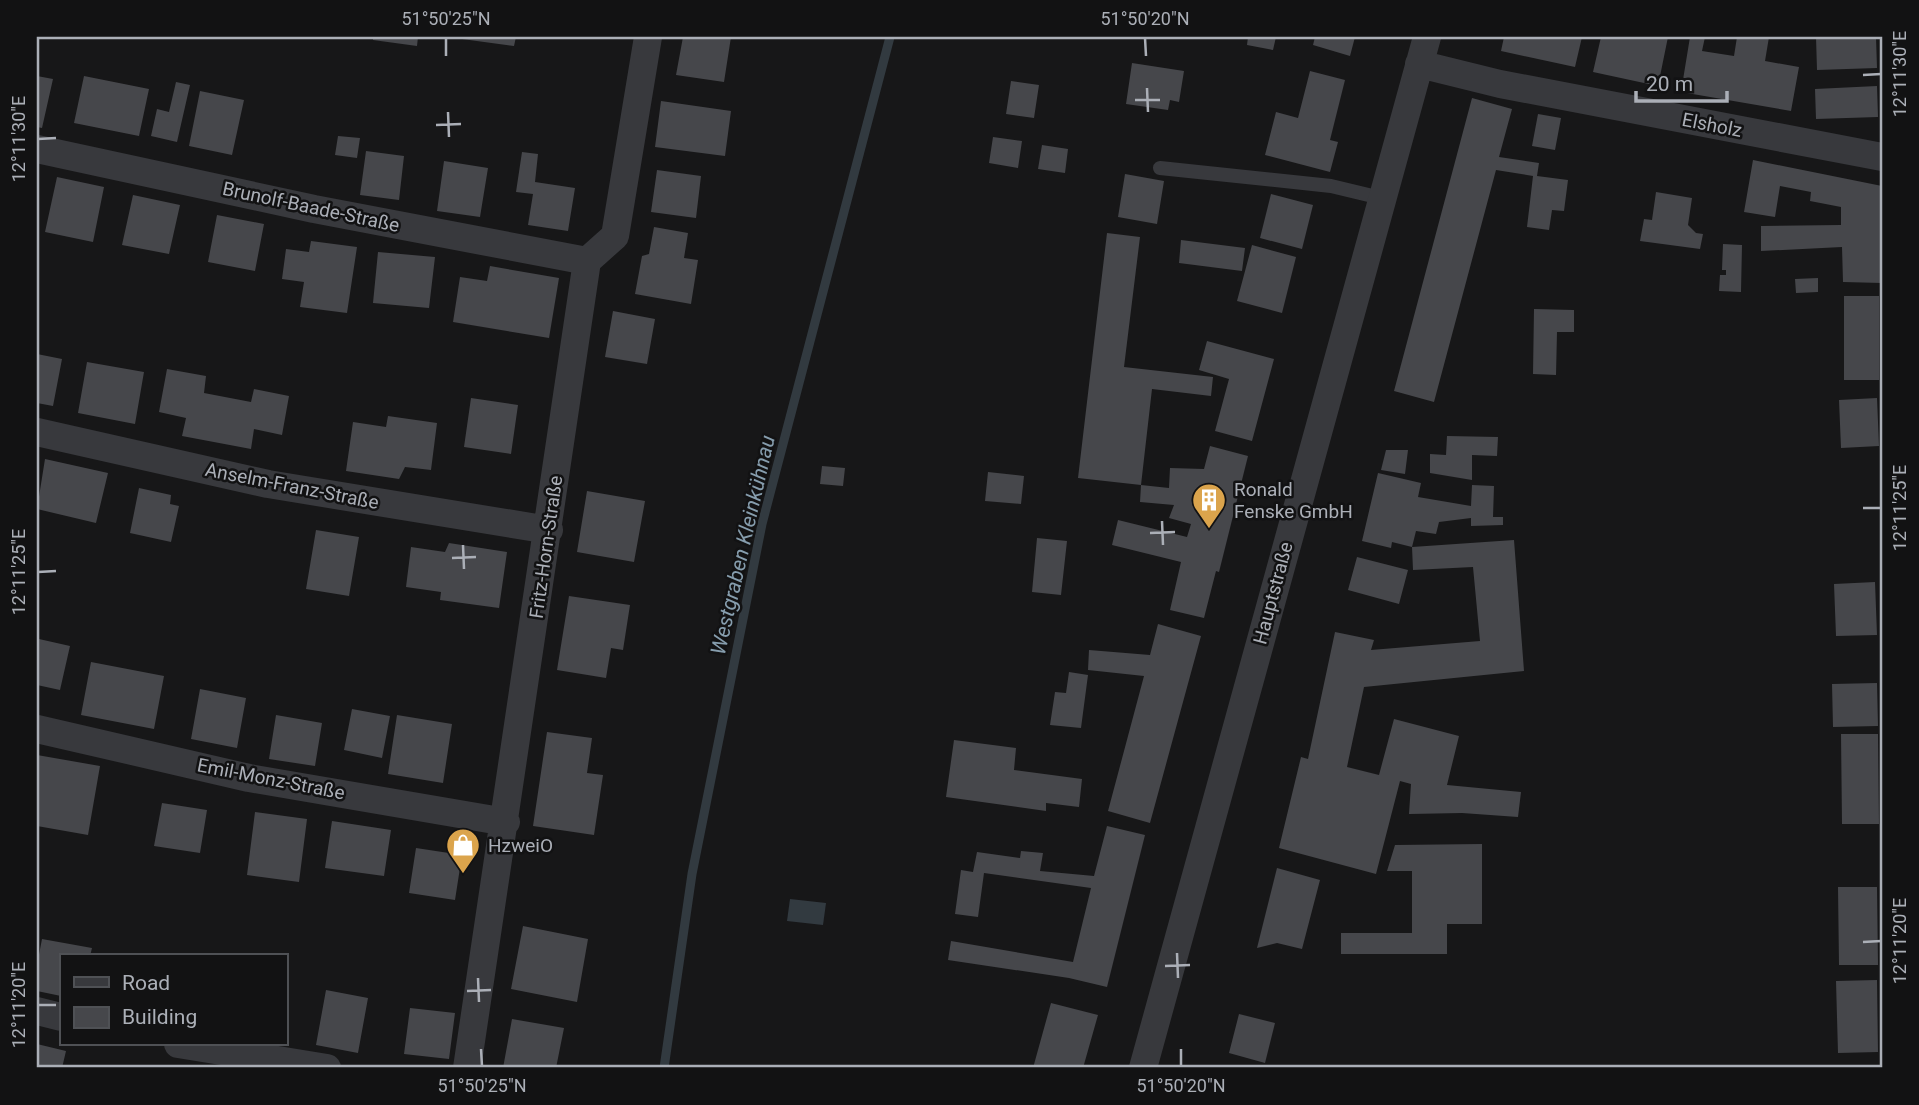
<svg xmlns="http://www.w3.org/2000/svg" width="1919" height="1105" viewBox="0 0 1919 1105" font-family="Roboto,sans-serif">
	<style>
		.water { fill: #323a40 }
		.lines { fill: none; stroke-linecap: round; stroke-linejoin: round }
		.stream { stroke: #323a40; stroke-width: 9 }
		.building { fill: #46474b }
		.lane { stroke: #38393d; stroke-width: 14 }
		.street { stroke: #38393d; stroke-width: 28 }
		.ticks { fill: none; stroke: #abafb7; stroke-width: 2.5 }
		.labels { text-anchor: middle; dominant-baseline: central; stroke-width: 5; stroke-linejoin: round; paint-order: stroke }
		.street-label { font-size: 19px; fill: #abafb7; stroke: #121213 }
		.poi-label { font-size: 19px; fill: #abafb7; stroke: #121213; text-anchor: start }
		.water-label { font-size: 21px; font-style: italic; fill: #869dad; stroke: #121213 }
		.neatline { fill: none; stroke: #abafb7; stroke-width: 2.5 }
		.ticks-label { font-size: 18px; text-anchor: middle; fill: #abafb7 }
	</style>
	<rect width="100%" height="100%" fill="#171718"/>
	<path class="water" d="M790 899 826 903 823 925 787 921Z"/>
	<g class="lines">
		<path class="stream" d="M664 1068 692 874 762 524 890 37"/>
	</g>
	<path class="building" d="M373 37H418L417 46 373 40Z
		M462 37H516L514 46 462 39Z
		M683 37H731L724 82 676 75Z
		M1248 37H1276L1273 50 1247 45Z
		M1315 37H1355L1350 56 1313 45Z
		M1504 37H1582L1575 67 1501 51Z
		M1601 37H1668L1658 86 1593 72Z
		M1690 37H1705L1702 51 1734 56 1737 37H1769L1765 61 1799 67 1791 111 1681 92Z
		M1816 37H1876L1877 68 1817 70Z
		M1132 63 1184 71 1179 102 1170 100 1168 110 1126 104Z
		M1310 71 1345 80 1330 140 1338 142 1330 172 1265 155 1276 112 1298 118Z
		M37 76 53 79 42 128 37 127Z
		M84 76 149 89 139 136 74 123Z
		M1011 81 1039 85 1034 118 1006 114Z
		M176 82 190 85 177 142 151 136 157 109 169 112Z
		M1877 86 1878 117 1816 119 1815 89Z
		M200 91 244 100 232 155 189 146Z
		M1472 98 1512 109 1499 157 1539 163 1537 176 1568 180 1564 211 1552 210 1549 230 1527 227 1533 176 1496 170 1434 402 1394 391Z
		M661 101 731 111 725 156 655 147Z
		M1538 114 1561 118 1555 150 1532 146Z
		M338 136 360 138 357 158 335 155Z
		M993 137 1022 141 1018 168 989 163Z
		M1042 145 1068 149 1065 173 1038 169Z
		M366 151 404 156 399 200 360 195Z
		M522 152 538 154 535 182 575 188 568 231 528 225 533 194 516 192Z
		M1753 160 1882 186V283L1843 282 1842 247 1761 251V226L1841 225V207L1810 201 1811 192 1780 186 1775 217 1744 212Z
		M444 161 488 168 480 217 437 211Z
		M657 170 701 176 696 218 651 212Z
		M1125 174 1164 181 1157 224 1118 217Z
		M57 177 104 187 93 242 45 232Z
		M1656 192 1692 198 1688 225 1696 233 1703 234 1700 249 1640 241 1644 219 1652 220Z
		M1271 194 1313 205 1302 249 1260 238Z
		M133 195 180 205 169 254 122 245Z
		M217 215 264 224 255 271 208 262Z
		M654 227 688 233 684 258 698 260 691 304 635 294 642 256 649 254Z
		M1107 233 1140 237 1124 367 1213 377 1211 396 1152 389 1141 485 1078 478Z
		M1181 240 1245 248 1242 271 1179 263Z
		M311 241 357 247 347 313 300 307 304 282 282 279 286 249 309 252Z
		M1723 244 1742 245 1741 292 1719 291 1720 275H1726V270H1722Z
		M1252 245 1296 257 1282 313 1237 301Z
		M378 252 435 257 429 308 373 303Z
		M490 266 559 278 549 338 453 322 460 277 487 281Z
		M1818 278V292L1796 293 1795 279Z
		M1844 296H1879V380H1844Z
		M1534 309 1574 310V332H1557L1556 375 1533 374Z
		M613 311 655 319 647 364 605 357Z
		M1207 341 1274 359 1252 441 1215 431 1229 379 1199 370Z
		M37 354 62 359 53 406 37 403Z
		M87 362 144 372 135 424 78 413Z
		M167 369 206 376 204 393 251 402 254 389 289 396 282 435 254 429 251 449 182 436 186 418 159 412Z
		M471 398 518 405 511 454 464 447Z
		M1877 398 1879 446 1841 448 1839 400Z
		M388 416 437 423 431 470 405 467 399 479 346 471 353 422 386 427Z
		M1447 436 1498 437 1497 456 1472 455V480L1430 473V454L1446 455Z
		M1210 446 1248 456 1219 572 1216 571 1204 618 1170 610 1181 562 1112 545 1118 520 1187 537 1191 524 1169 518 1174 505 1140 502 1141 485 1169 488 1170 468 1204 469Z
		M1386 450H1408L1405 474 1381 470Z
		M45 459 108 473 96 523 37 509Z
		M822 466 845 468 843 486 820 484Z
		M988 472 1024 476 1021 504 985 501Z
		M1378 473 1421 483 1418 497 1471 506 1472 485 1494 486 1493 517H1503V525L1471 526V518L1439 522 1436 534 1416 531 1412 547 1392 542 1391 548 1362 541Z
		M139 488 171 495 170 504 179 506 171 542 130 533Z
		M587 491 645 501 634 562 577 552Z
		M316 530 359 537 349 596 306 589Z
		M1037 538 1067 541 1061 595 1032 592Z
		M1514 540 1524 671 1364 687 1347 767 1379 775 1394 719 1459 736 1447 785 1521 792 1518 817 1462 813 1409 814 1411 784 1400 781 1376 874 1279 848 1301 757 1308 759 1335 632 1374 640 1371 650 1480 641 1473 567 1413 570 1412 547Z
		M449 543 507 552 499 608 440 600 441 592 406 587 411 547 445 552Z
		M1357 557 1408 570 1399 604 1348 590Z
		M1875 582 1877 635 1836 636 1834 584Z
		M569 596 630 605 623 650 611 648 606 678 557 670Z
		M1158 624 1201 636 1150 823 1108 811 1144 676 1088 670 1089 650 1150 655Z
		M39 639 70 646 60 690 37 685Z
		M91 662 164 676 154 729 81 715Z
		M1069 672 1088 675 1081 728 1050 725 1055 692 1066 693Z
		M1877 683 1878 726 1833 727 1832 684Z
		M200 689 246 698 237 748 191 739Z
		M352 709 390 716 382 758 344 750Z
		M276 715 322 723 315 766 269 759Z
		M397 715 452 724 443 783 388 774Z
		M547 732 592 738 587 773 603 775 594 835 533 826Z
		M1841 734H1878L1879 824H1842Z
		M954 740 1016 748 1014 770 1082 779 1079 807 1046 803V811L946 797Z
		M37 755 100 766 88 835 37 826Z
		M162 803 207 810 200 853 154 846Z
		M255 812 307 819 299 882 247 875Z
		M332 821 391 830 384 876 325 868Z
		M1107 826 1145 835 1107 987 1069 978 948 960 951 941 1073 962 1091 888 984 873 978 917 955 914 961 870 973 872 977 852 1020 858 1021 851 1043 853 1040 871 1094 876Z
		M1482 844V924H1447V954H1341V933H1412V871H1387L1395 845Z
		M416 848 462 855 455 900 409 893Z
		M1277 868 1320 880 1302 949 1277 943 1257 948Z
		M1838 887H1877L1878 965H1839Z
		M523 926 588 939 577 1002 511 989Z
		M42 939 92 948 90 956H61V996L37 991V965Z
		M1877 980 1878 1052 1838 1053 1836 981Z
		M326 990 368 998 358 1053 316 1045Z
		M1051 1003 1098 1015 1083 1068H1033Z
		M410 1008 455 1013 449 1059 404 1054Z
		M1239 1014 1275 1023 1265 1063 1229 1053Z
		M512 1019 564 1028 556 1068H503Z
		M37 1044 66 1051 62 1068H37Z"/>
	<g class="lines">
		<path class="lane" d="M1160 168 1331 186 1381 198"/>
		<path class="street" d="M1419 64 1500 84 1882 157
			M37 149 314 209 587 261
			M37 432 268 484 549 530
			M37 729 249 778 506 822
			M37 1011 61 1017
			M178 1044 327 1068
			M467 1068 587 261 615 236 648 37
			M1143 1068 1427 37"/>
	</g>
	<path class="ticks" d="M446 38V56M1145 38 1146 56M1863 75 1881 74M1147 88 1148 112M1135 100H1160M448 112 449 137M436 125 461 124M38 139 56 138M1863 508H1881M1162 521 1163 545M1150 533 1175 532M463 545 464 569M452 558 476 557M38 572 56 571M1863 942 1881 941M1177 953 1178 978M1165 966 1190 965M478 978 479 1002M467 991 491 990M38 1005H56M481 1049 482 1066M1181 1049V1066"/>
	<defs>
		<g id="building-pin" transform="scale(1.75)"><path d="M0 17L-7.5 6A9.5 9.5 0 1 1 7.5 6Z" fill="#dba44c" stroke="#121213"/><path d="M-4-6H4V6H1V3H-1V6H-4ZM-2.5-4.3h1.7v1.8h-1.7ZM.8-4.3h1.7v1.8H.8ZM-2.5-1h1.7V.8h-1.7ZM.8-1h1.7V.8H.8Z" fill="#fff"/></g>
		<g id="shop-pin" transform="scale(1.75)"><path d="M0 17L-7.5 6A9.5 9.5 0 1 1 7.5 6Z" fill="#dba44c" stroke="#121213"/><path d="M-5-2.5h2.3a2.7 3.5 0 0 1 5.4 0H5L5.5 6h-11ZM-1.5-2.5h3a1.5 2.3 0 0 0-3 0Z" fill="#fff"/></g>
	</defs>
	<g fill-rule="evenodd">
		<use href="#building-pin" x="1209" y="500"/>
		<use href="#shop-pin" x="463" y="845"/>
	</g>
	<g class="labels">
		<g class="street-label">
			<text transform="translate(1712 125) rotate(11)">Elsholz</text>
			<text transform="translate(311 207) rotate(12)">Brunolf-Baade-Straße</text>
			<text transform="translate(292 486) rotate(11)">Anselm-Franz-Straße</text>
			<text transform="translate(546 547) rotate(-82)">Fritz-Horn-Straße</text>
			<text transform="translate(1273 593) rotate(-75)">Hauptstraße</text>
			<text transform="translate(271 779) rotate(11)">Emil-Monz-Straße</text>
		</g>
		<g class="poi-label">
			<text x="1234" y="489">Ronald<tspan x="1234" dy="22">Fenske GmbH</tspan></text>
			<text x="488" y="845">HzweiO</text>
		</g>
		<g class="water-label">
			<text transform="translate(743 545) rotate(-77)">Westgraben Kleinkühnau</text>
		</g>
	</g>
	<rect width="1919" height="1105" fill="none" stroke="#121213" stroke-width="77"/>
	<rect x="60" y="954" width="228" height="91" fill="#121213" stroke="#4f5155" stroke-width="2"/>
	<rect x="74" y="977" width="35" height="10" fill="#38393d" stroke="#4f5155" stroke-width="2"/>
	<text x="122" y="990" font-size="21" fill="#abafb7">Road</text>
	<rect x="74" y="1007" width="35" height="21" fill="#46474b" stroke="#4f5155" stroke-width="2"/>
	<text x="122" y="1024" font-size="21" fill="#abafb7">Building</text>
	<path d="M1636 91v10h91v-10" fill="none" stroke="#abafb7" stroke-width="3.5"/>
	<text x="1646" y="91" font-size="21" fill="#abafb7" stroke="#121213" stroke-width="5" paint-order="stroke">20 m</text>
	<rect x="38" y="38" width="1843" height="1028" class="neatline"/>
	<g class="ticks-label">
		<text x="446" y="25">51°50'25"N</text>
		<text x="1145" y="25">51°50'20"N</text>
		<text transform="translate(1900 74) rotate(-90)" y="6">12°11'30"E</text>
		<text transform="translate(19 139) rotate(-90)" y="6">12°11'30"E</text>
		<text transform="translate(1900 508) rotate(-90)" y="6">12°11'25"E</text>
		<text transform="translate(19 572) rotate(-90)" y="6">12°11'25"E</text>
		<text transform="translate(1900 941) rotate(-90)" y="6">12°11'20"E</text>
		<text transform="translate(19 1005) rotate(-90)" y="6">12°11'20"E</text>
		<text x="482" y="1092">51°50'25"N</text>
		<text x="1181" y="1092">51°50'20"N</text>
	</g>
</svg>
